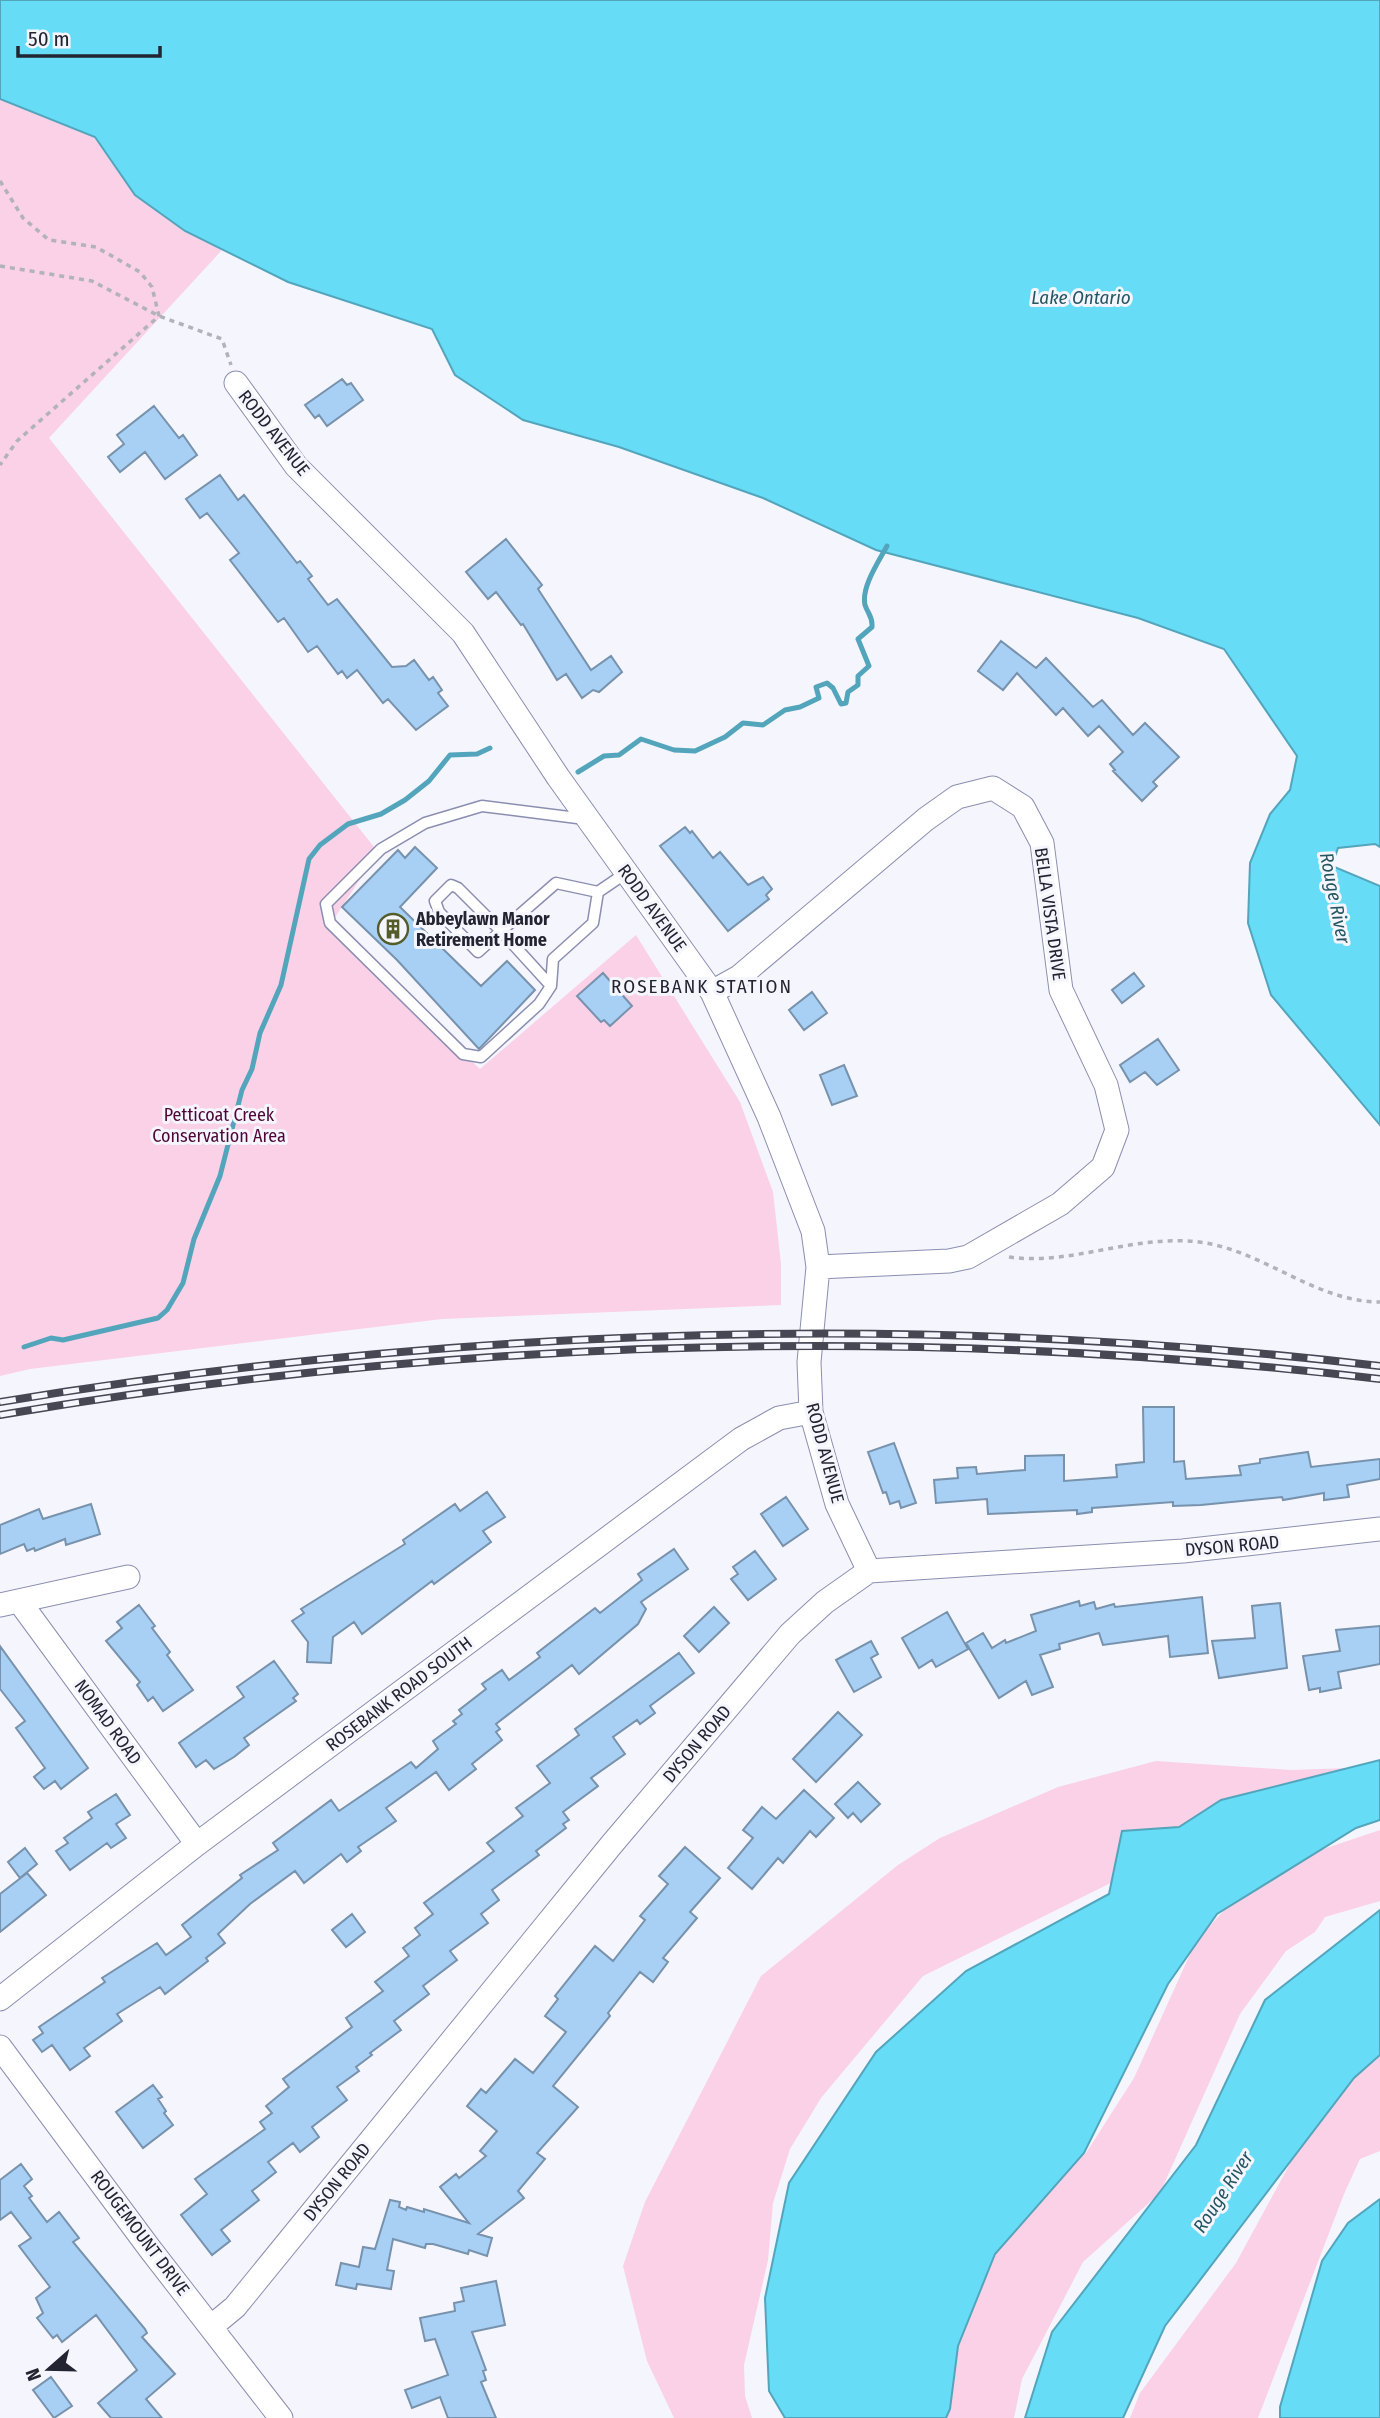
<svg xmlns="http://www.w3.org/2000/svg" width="1380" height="2418" viewBox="0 0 1380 2418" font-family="'Fira Sans Condensed',sans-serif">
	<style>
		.green { fill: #fad1e6 }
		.water { fill: #67dcf7; stroke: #53a5bc; stroke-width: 2 }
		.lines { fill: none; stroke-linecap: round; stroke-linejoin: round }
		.stream { stroke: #53a5bc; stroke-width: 5 }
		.building { fill: #a8cff4; stroke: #7792ac; stroke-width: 2 }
		.lane-casing { stroke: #8b8eb0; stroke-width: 13 }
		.street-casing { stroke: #8b8eb0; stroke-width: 25 }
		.path { stroke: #b1b2bb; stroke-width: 3.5; stroke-dasharray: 5 5; stroke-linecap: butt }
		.lane { stroke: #fff; stroke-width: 10 }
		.street { stroke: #fff; stroke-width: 23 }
		.rail-casing { stroke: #474754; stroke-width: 8 }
		.rail { stroke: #f5f5fd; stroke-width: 5; stroke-dasharray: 16; stroke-linecap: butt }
		.labels { text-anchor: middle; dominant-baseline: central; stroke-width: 6; stroke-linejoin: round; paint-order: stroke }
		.street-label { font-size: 18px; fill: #232431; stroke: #f5f5fd }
		.poi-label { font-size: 18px; font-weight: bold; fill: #232431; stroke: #f5f5fd; text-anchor: start }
		.park-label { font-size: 18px; fill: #4e0637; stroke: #f5f5fd }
		.water-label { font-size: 19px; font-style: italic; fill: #245661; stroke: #f5f5fd }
		.neighbourhood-label { font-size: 19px; letter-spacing: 2px; fill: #232431; stroke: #f5f5fd }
	</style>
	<rect width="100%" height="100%" fill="#f5f5fd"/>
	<path class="green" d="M0 99 95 137 135 195 185 231 222 250 49 438 378 852 328 928 480 1069 636 935 740 1102 773 1192 781 1264V1305L442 1319 30 1369 0 1376Z
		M1156 1761 1291 1770 1380 1767 1155 1861 923 1976 821 2098 790 2149 773 2203 768 2260 744 2365 745 2396 752 2418H674L647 2361 623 2266 645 2202 761 1976 898 1865 940 1838 1058 1787Z
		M1380 1830V1901L1325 1917 1315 1932 1286 1951 1240 2014 1160 2193 1083 2262 1022 2379 1014 2418H927L1003 2220 1086 2153 1134 2078 1196 1941 1261 1870Z
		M1380 2045V2151L1360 2159 1344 2194 1258 2418H1130L1140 2393 1236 2263 1305 2136Z"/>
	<path class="water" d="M0 0H1380V847L1375 844 1338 848 1332 866 1380 886V1125L1271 995 1248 923 1250 863 1270 814 1290 790 1297 756 1224 649 1138 618 876 550 763 498 619 447 523 420 455 375 432 329 288 282 185 231 135 195 95 137 0 99Z
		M1380 1760V1820L1356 1828 1217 1914 1168 1984 1084 2153 995 2254 958 2346 950 2409 946 2418H785L769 2391 765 2298 789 2183 876 2052 966 1971 1109 1894 1122 1831 1179 1827 1221 1800Z
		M1380 1910V2055L1354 2078 1165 2326 1123 2418H1025L1052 2332 1196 2145 1265 2000Z
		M1380 2199V2418H1280V2407L1322 2261 1348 2223Z"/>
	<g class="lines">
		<path class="stream" d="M578 772 604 756 619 755 641 739 674 750 695 751 725 737 743 723 763 725 785 710 800 707 819 698 816 687 827 683 833 688 841 704 846 703 848 692 858 685V676L869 666 858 639 872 627C873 617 868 614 865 605 861 587 879 561 887 546
			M24 1347 51 1338 63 1340 158 1318 167 1310 183 1283 194 1239 220 1176 242 1090 252 1069 260 1033 281 985 309 859 320 845 348 824 381 814 405 800 429 781 450 755 477 754 490 748"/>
	</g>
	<path class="building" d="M342 379 347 385 351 383 363 400 327 426 319 415 315 418 305 405Z
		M154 406 179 438 183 435 197 455 165 479 145 452 120 472 108 457 124 444 117 435Z
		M220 475 238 500 244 495 297 563 300 561 312 576 308 579 328 605 337 599 392 667 406 666 414 660 429 680 433 677 442 690 438 693 448 706 416 730 388 699 383 703 357 670 347 678 342 671 338 674 317 646 308 652 284 618 278 622 230 560 239 553 207 513 200 518 186 499Z
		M506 539 542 585 538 589 591 670 611 656 622 672 599 692 593 690 582 698 566 674 557 680 523 624 521 625 496 592 488 599 466 572Z
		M1001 641 1036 668 1046 658 1093 707 1102 700 1133 735 1145 723 1179 757 1153 782 1157 786 1142 801 1113 771 1115 770 1110 764 1123 752 1099 726 1088 736 1063 708 1056 715 1017 673 1003 690 978 671Z
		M685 827 690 833 692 831 713 858 720 852 748 885 763 877 772 889 766 895 769 899 728 931 660 846Z
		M415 847 437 868 400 907 481 986 507 961 535 990 479 1049 397 960 342 907 398 850 405 858Z
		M603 973 632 1006 610 1026 604 1020 601 1022 577 996Z
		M1134 973 1144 986 1122 1003 1112 990Z
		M812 992 827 1013 804 1030 789 1010Z
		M1158 1039 1179 1070 1157 1085 1145 1072 1130 1082 1120 1065Z
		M844 1065 857 1096 832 1105 820 1075Z
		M1143 1407H1174V1462L1184 1461 1186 1479 1241 1475 1239 1466 1260 1463V1459L1308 1452 1311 1467 1380 1459V1479L1347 1485 1349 1497 1324 1500V1493L1283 1500 1282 1497 1201 1505 1173 1506V1502L1092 1508V1512L1077 1514V1510L988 1514 987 1499 936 1503 934 1480 958 1478 957 1468 976 1467 977 1474 1025 1470V1456L1064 1455V1481L1117 1477 1116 1465 1144 1462Z
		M894 1443 916 1503 901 1508 899 1501 890 1504 886 1492 883 1493 868 1452Z
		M487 1492 505 1517 483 1531 491 1542 434 1584 432 1581 362 1634 354 1622 333 1637 331 1663 307 1662 308 1642 292 1621 304 1613 301 1609 405 1544 403 1540 455 1504 460 1511Z
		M786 1497 808 1529 783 1546 761 1514Z
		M91 1504 100 1534 66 1545 65 1539 35 1551 34 1548 27 1551 24 1544 0 1554V1525L39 1509 43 1519Z
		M674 1549 688 1569 641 1602 646 1609 638 1624 579 1674 572 1665 496 1724 500 1729 496 1732 502 1740 472 1764 476 1769 449 1790 436 1772 386 1808 396 1821 358 1847 361 1851 347 1862 341 1854 304 1883 295 1871 250 1904 218 1934 225 1943 206 1958 208 1961 165 1994 160 1987 117 2014 122 2021 84 2048 90 2056 70 2070 52 2045 42 2052 33 2040 43 2033 39 2027 105 1982 102 1978 157 1943 166 1955 191 1937 182 1925 242 1878 240 1875 278 1850 273 1843 331 1800 339 1811 411 1762 416 1768 438 1749 433 1741 456 1724 453 1721 462 1714 459 1710 486 1689 482 1684 502 1670 509 1680 540 1657 537 1653 595 1608 600 1613 642 1580 638 1574Z
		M755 1551 776 1579 748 1600 731 1579 738 1574 733 1567Z
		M1202 1597 1208 1653 1170 1657 1168 1636 1103 1645 1099 1633 1059 1644 1060 1649 1040 1655 1053 1687 1032 1695 1026 1681 999 1698 966 1643 983 1633 992 1648 1005 1640 1006 1643 1036 1631 1031 1615 1079 1601 1080 1606 1094 1602 1096 1609 1114 1604 1115 1607Z
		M1280 1603 1287 1668 1219 1678 1212 1641 1255 1638 1252 1606Z
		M139 1605 155 1626 152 1628 170 1652 167 1655 193 1690 163 1711 153 1697 148 1701 137 1685 140 1682 106 1641 122 1628 117 1622Z
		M714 1607 729 1623 699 1652 684 1636Z
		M947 1612 968 1649 936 1667 932 1660 919 1668 902 1638Z
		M1380 1626V1664L1338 1672 1341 1688 1320 1692V1688L1309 1690 1303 1656 1340 1651 1336 1630Z
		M871 1641 878 1654 871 1658 881 1677 854 1692 836 1660Z
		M0 1646 88 1768 61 1789 55 1781 44 1789 34 1777 45 1768 16 1728 25 1721 0 1689Z
		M679 1653 694 1673 650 1706 655 1713 640 1724 637 1720 613 1737 625 1754 591 1778 598 1786 563 1812 569 1820 563 1824 566 1828 536 1851 539 1855 492 1890 499 1900 481 1914 488 1923 450 1951 457 1960 423 1986 429 1994 394 2021 401 2030 370 2053 372 2055 356 2067 359 2071 337 2087 347 2100 312 2127 319 2137 300 2152 293 2143 268 2162 276 2172 252 2191 259 2200 221 2230 230 2241 212 2255 181 2215 207 2194 195 2179 265 2129 260 2122 272 2113 266 2106 289 2087 283 2079 352 2027 346 2018 383 1991 375 1982 409 1956 403 1948 420 1935 415 1928 433 1914 424 1903 494 1851 487 1843 523 1816 516 1808 550 1783 537 1766 579 1735 575 1729Z
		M274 1661 298 1694 293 1698 296 1701 244 1738 249 1745 234 1757 214 1769 206 1760 196 1767 179 1743 244 1697 237 1687Z
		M838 1712 862 1735 816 1782 793 1759Z
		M858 1782 880 1804 861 1822 853 1813 848 1818 835 1804Z
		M804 1790 834 1818 816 1837 810 1831 783 1863 778 1858 752 1889 728 1868 753 1838 743 1830 762 1807 776 1819Z
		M116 1794 130 1815 116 1824 126 1838 111 1848 107 1843 70 1870 56 1851 68 1843 64 1838 92 1818 88 1812Z
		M685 1847 720 1878 690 1912 697 1918 663 1958 668 1962 653 1982 640 1972 608 2013 610 2016 553 2086 578 2107 537 2153 545 2159 518 2191 524 2198 478 2234 492 2238 487 2256 469 2250 468 2254 433 2244H426L425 2248 393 2239 387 2270 394 2271 391 2289 357 2284 356 2289 336 2285 341 2263 359 2267 363 2247 375 2249 390 2200 400 2202 399 2207 406 2210 407 2207 424 2212V2209L469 2223 440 2187 456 2174 459 2178 486 2156 480 2151 497 2131 467 2106 481 2089 486 2093 515 2059 533 2073 566 2032 545 2016 558 1999 555 1996 595 1946 613 1961 645 1920 640 1916 668 1884 659 1876Z
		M25 1848 37 1864 20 1878 8 1862Z
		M27 1873 46 1895 0 1932V1894Z
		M352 1914 365 1932 346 1947 332 1930Z
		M153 2085 162 2097 158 2099 166 2111 164 2113 173 2125 143 2148 116 2112Z
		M21 2164 32 2179 24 2186 32 2196 29 2198 47 2222 59 2212 79 2238 73 2242 145 2329 147 2333 142 2337 175 2374 146 2399 162 2418H111L98 2403 137 2370 96 2315 62 2342 57 2335 53 2338 37 2318 43 2313 36 2298 50 2287 19 2246 31 2238 11 2212 0 2220V2180Z
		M496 2281 505 2325 472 2332 486 2370 483 2371 486 2380 481 2382 496 2418H448L440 2397 412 2408 405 2390 448 2375 435 2339 425 2341 420 2318 455 2311 454 2303 464 2301 461 2288Z
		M51 2377 72 2406 54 2418 33 2390Z"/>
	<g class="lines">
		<g class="lane-casing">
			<path id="lane" d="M598 892 626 873
				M551 986 501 931 478 952 439 912 435 901 451 885 458 888 501 931 556 883 598 892 593 923 553 959 551 986 539 1004 481 1057 463 1054 330 923 326 904 381 849 425 823 482 806 585 819"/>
		</g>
		<g class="street-casing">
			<path id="street" d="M236 383 296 466 463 633 558 777 712 992 769 1117 813 1231 818 1267 809 1362 811 1412 837 1504 869 1571
				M712 992 739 977 926 819 957 797 993 788 1023 807 1042 843 1061 990 1106 1085 1117 1130 1103 1167 1060 1204 968 1257 949 1261 818 1267
				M19 1601 197 1844
				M0 1605 128 1577
				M0 1999 197 1844 741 1439 779 1418 811 1412
				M0 2047 150 2249 281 2418
				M212 2326 235 2307 612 1844 790 1634 825 1602 869 1571 1183 1551 1380 1529"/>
		</g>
		<path class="path" d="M0 181 23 218 49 240 96 247 140 272 152 287 159 316 17 441 0 465
			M0 266 92 281 159 316 222 339 231 365
			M1009 1257C1070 1266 1134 1234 1199 1242 1263 1250 1315 1302 1380 1302"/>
		<use href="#lane" class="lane"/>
		<use href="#street" class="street"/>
		<g class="rail-casing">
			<path id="rail" d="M0 1402C457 1327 920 1312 1380 1366
				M0 1415C457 1338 920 1325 1380 1379"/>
		</g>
		<use href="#rail" class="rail"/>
	</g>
	<defs>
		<g id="building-ring" transform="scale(1.575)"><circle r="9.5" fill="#f5f5fd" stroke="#545c2a" stroke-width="1.5"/><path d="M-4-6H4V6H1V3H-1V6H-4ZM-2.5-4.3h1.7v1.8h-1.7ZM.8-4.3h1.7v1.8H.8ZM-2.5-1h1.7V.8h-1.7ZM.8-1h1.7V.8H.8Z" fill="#545c2a"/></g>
	</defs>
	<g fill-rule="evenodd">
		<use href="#building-ring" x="393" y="929"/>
	</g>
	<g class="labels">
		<g class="street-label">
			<text transform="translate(274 433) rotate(52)">RODD AVENUE</text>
			<text transform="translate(652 908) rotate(54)">RODD AVENUE</text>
			<text transform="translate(1050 914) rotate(82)">BELLA VISTA DRIVE</text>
			<text transform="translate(825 1453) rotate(75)">RODD AVENUE</text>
			<text transform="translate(1232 1546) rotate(-5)">DYSON ROAD</text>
			<text transform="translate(399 1694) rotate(-37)">ROSEBANK ROAD SOUTH</text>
			<text transform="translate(108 1722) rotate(54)">NOMAD ROAD</text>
			<text transform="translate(697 1744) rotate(-50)">DYSON ROAD</text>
			<text transform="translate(337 2182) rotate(-51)">DYSON ROAD</text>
			<text transform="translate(140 2233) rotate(53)">ROUGEMOUNT DRIVE</text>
		</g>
		<g class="poi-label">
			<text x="416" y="919">Abbeylawn Manor<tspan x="416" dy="21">Retirement Home</tspan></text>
		</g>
		<g class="park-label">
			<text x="219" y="1115">Petticoat Creek<tspan x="219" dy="21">Conservation Area</tspan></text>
		</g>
		<g class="water-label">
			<text x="1081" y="297">Lake Ontario</text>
			<text transform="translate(1335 898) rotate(79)">Rouge River</text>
			<text transform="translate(1223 2192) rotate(-57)">Rouge River</text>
		</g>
		<g class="neighbourhood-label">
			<text x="702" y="986">ROSEBANK STATION</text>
		</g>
	</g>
	<g transform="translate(49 2369) rotate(250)" stroke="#f5f5fd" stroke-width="5" paint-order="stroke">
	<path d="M0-5L12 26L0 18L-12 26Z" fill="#232431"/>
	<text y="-10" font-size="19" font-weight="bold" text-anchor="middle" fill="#232431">N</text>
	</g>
	<path d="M18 46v10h142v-10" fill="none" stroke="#232431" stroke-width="3.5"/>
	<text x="28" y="46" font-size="21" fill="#232431" stroke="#f5f5fd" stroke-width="5" paint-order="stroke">50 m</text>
</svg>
